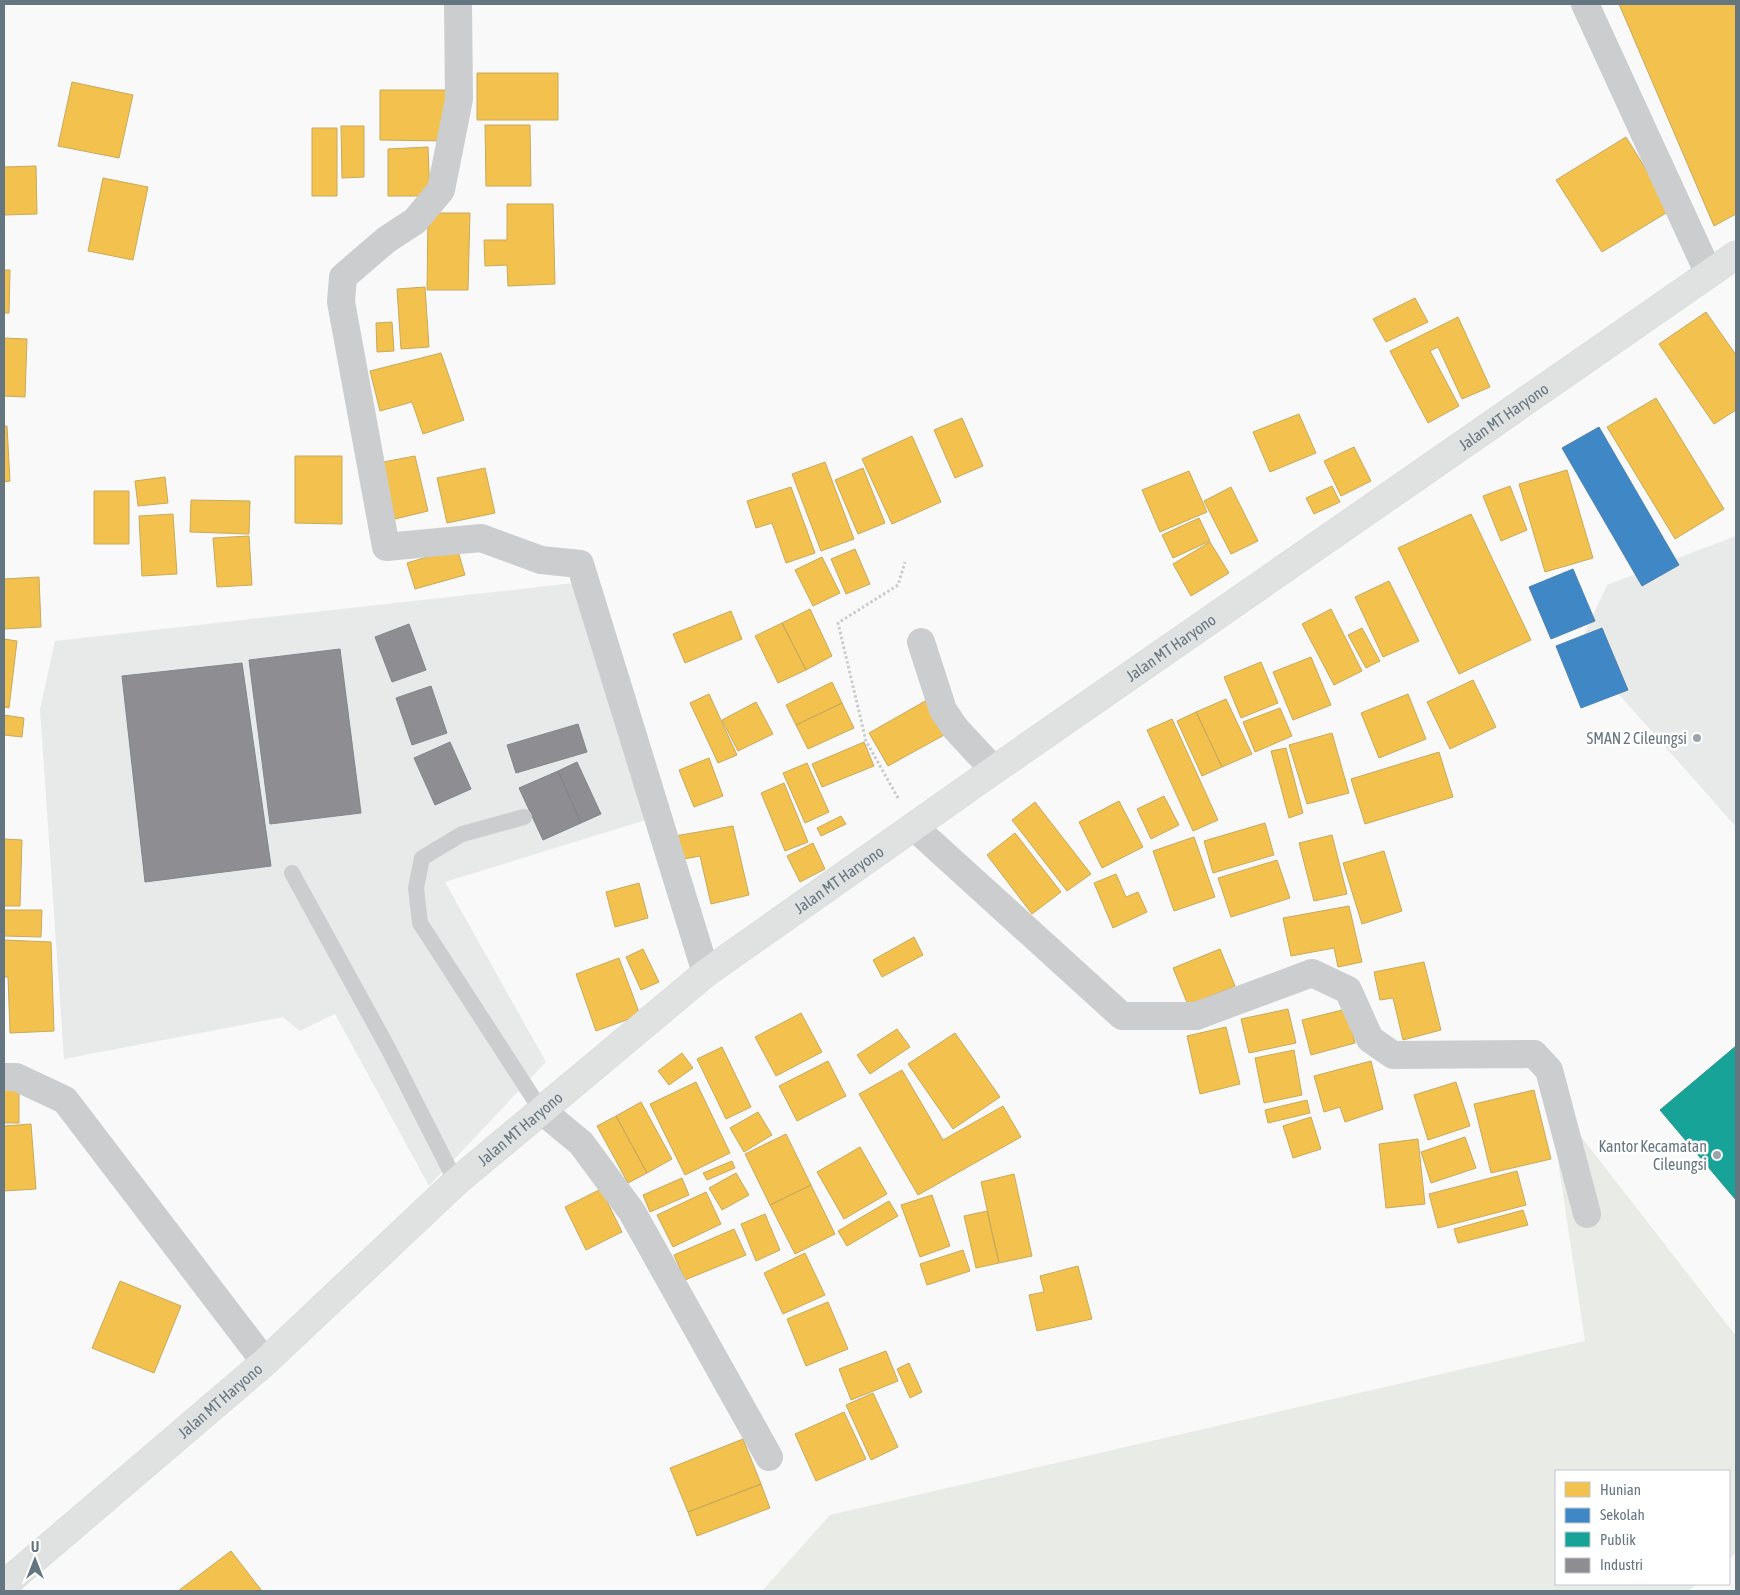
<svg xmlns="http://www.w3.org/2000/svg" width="1740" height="1595" viewBox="0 0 1740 1595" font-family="'Asap Condensed',sans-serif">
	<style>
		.built { fill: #e8e9e9 }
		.green { fill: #e8ebe6 }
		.homes { fill: #f2c14e; stroke: #c8aa5d }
		.schools { fill: #3f88c5; stroke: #4b83b1 }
		.public { fill: #17a398; stroke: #2f9691 }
		.industry { fill: #8d8d92; stroke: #81868d }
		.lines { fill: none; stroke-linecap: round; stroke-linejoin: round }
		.secondary-casing { stroke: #d5d6d7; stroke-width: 29 }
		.path { stroke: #c9cbcc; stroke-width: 3; stroke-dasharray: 2.5 2.5; stroke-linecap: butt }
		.service { stroke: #cccdce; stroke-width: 16 }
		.minor { stroke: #cccdce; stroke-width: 28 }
		.secondary { stroke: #e0e1e1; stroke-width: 28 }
		.poi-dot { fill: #99a4ab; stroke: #fff; stroke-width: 2 }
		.labels { text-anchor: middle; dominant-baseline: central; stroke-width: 5; stroke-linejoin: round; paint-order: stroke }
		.street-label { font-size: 16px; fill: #667681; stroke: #fff }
		.poi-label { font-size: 16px; fill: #667681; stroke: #fff; text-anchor: end }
	</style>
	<rect width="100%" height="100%" fill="#f9f9f9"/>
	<path class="built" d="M1736 536V827L1578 648 1607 585Z
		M575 583 649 819 445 882 546 1062 429 1186 335 1014 300 1031 283 1017 64 1059 40 709 55 641Z"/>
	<path class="green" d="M1548 1094 1736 1336V1553L1729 1559V1471H1556V1584H1697L1688 1591H762L830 1515 1585 1341Z"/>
	<path class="homes" d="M1619 4H1736V214L1714 226Z
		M477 73H558V120H477Z
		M72 82 133 95 119 158 58 146Z
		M380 90H449L448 141 380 140Z
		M485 125H530L531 186H486Z
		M341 126H364V177L342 178Z
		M312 128H337V196H312Z
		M1626 137 1671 210 1602 252 1556 180Z
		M428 147 430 196H388V149Z
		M36 166 37 214 4 215V167Z
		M103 178 148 187 133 260 88 251Z
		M507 204H553L555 284 508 286 507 265 485 266 484 240H507Z
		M428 213H470L468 290H427Z
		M4 270H10L9 313H4Z
		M425 287 429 347 401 349 397 289Z
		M1415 298 1428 322 1386 342 1373 319Z
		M1706 312 1736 355V410L1714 424 1659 344Z
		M1458 317 1490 387 1462 399 1438 347 1430 351 1459 406 1428 423 1390 351Z
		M392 322 394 351 377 352 376 323Z
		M4 338 27 339 25 397 4 396Z
		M441 353 464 420 423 434 412 402 380 411 370 371Z
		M1656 398 1724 509 1675 539 1607 427Z
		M1299 414 1316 453 1270 472 1253 432Z
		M962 418 983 466 955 478 934 430Z
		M4 426H7L10 481 4 482Z
		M912 436 941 502 892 524 862 459Z
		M1354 447 1371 481 1341 496 1324 461Z
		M295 456H342V524L295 523Z
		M415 456 428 511 391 520 378 463Z
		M825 462 854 539 821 551 792 474Z
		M485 468 495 513 447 523 437 478Z
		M863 468 885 523 858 534 835 480Z
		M1567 470 1593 558 1545 572 1519 484Z
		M1189 471 1207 512 1160 532 1142 490Z
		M165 477 168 503 138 506 135 481Z
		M1332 486 1340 502 1314 514 1306 498Z
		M1510 486 1527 530 1501 541 1483 496Z
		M791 487 815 553 786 563 772 523 756 528 747 501Z
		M1231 487 1258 541 1231 554 1204 501Z
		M94 491H129V544H94Z
		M191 500 250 501 249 534 190 532Z
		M173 514 177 574 142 576 139 516Z
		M1471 514 1531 640 1459 674 1398 548Z
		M1199 518 1210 541 1173 558 1162 535Z
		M249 536 252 585 217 587 213 538Z
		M1210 542 1229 573 1191 596 1173 564Z
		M457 548 465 575 415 589 407 563Z
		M855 549 870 584 846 594 831 559Z
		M822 557 840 593 813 606 795 570Z
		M39 577 41 627 4 629V579Z
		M1389 581 1419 641 1383 657 1355 597Z
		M810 609 832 656 806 670 782 623Z
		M1331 609 1362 671 1334 685 1302 624Z
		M731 611 742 639 685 663 673 634Z
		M782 623 806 670 778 683 755 636Z
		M1362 628 1380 661 1366 668 1348 635Z
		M4 639 17 641 9 708 4 707Z
		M1311 657 1331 705 1293 720 1273 672Z
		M1261 662 1278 703 1241 718 1224 677Z
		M1473 680 1496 727 1450 749 1427 702Z
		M832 682 842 703 796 725 786 705Z
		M709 694 737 755 718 763 690 703Z
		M1408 694 1426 739 1379 758 1361 713Z
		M1226 699 1252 754 1222 767 1196 712Z
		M927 700 946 734 888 766 869 733Z
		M756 702 773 734 738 751 722 720Z
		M842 703 854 728 808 749 796 725Z
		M1280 708 1292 736 1255 752 1243 722Z
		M1196 712 1222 767 1202 776 1177 721Z
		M4 715 24 718 22 737 4 735Z
		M1172 719 1218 820 1193 831 1147 730Z
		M1332 733 1349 793 1307 804 1289 745Z
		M864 742 874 766 822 787 812 764Z
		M1286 748 1303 813 1289 818 1271 751Z
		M1439 752 1453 797 1365 824 1351 779Z
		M709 758 723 796 694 807 679 770Z
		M807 763 829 812 805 823 783 773Z
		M784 783 808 842 785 851 761 793Z
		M1164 796 1179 825 1151 839 1137 809Z
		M1119 801 1143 847 1102 868 1079 822Z
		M1035 802 1091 874 1067 891 1012 820Z
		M841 816 846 824 821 836 817 828Z
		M1265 823 1274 855 1213 873 1204 841Z
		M733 826 749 895 711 904 700 856 679 860 675 836Z
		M1015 833 1061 892 1032 914 987 855Z
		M1332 835 1347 894 1314 901 1299 843Z
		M1194 837 1215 897 1174 911 1153 851Z
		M4 839 22 840 20 906H4Z
		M813 843 825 869 800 882 787 856Z
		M1384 851 1402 911 1362 924 1343 863Z
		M1277 860 1290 898 1231 917 1218 878Z
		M1116 874 1126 897 1138 892 1147 912 1113 928 1094 883Z
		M639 883 648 918 615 927 606 892Z
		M1349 906 1362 962 1338 967 1334 948 1291 956 1283 918Z
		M4 910H42L41 937 4 936Z
		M914 937 923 955 882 977 873 960Z
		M4 940 51 942 54 1031 10 1033 8 977H4Z
		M643 949 659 982 641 990 626 957Z
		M1220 949 1235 986 1188 1005 1173 968Z
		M619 958 640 1015 596 1031 576 974Z
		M1424 962 1441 1030 1403 1040 1393 998 1380 1000 1374 972Z
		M1288 1009 1296 1043 1249 1053 1241 1019Z
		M1346 1009 1355 1043 1311 1055 1302 1020Z
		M801 1013 822 1052 776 1076 755 1037Z
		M1226 1027 1240 1084 1200 1094 1187 1036Z
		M897 1029 910 1047 870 1074 857 1055Z
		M955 1033 1000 1097 953 1129 908 1064Z
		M722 1047 751 1107 726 1119 697 1059Z
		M1294 1050 1302 1095 1264 1103 1255 1058Z
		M682 1053 693 1068 669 1085 658 1071Z
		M828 1061 846 1096 797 1121 779 1086Z
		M1371 1061 1383 1109 1345 1122 1340 1107 1324 1112 1314 1076Z
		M902 1070 943 1140 1003 1106 1021 1137 918 1195 859 1094Z
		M696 1082 730 1153 685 1175 650 1104Z
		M1456 1082 1470 1126 1428 1140 1414 1095Z
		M4 1089H19V1123H4Z
		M1534 1090 1551 1159 1491 1173 1474 1104Z
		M1307 1100 1310 1113 1268 1123 1265 1110Z
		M641 1102 672 1159 647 1173 616 1116Z
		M758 1112 772 1135 744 1152 730 1128Z
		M616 1116 647 1173 628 1183 597 1126Z
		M1311 1117 1321 1149 1293 1158 1283 1126Z
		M31 1124 36 1189 4 1191V1126Z
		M786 1134 811 1185 770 1205 745 1154Z
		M1465 1137 1476 1168 1431 1183 1421 1152Z
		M1418 1139 1425 1204 1386 1208 1379 1144Z
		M860 1147 887 1194 844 1219 817 1172Z
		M732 1161 735 1168 707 1180 703 1173Z
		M1517 1171 1526 1205 1438 1228 1429 1194Z
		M736 1173 749 1195 722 1210 709 1188Z
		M1014 1174 1032 1256 999 1263 981 1182Z
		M682 1178 689 1195 650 1212 643 1195Z
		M811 1185 835 1234 795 1254 770 1205Z
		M601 1189 622 1232 586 1250 565 1207Z
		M706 1192 721 1224 673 1247 657 1215Z
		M932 1195 950 1246 920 1257 901 1205Z
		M889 1201 898 1216 847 1246 838 1231Z
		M1523 1210 1528 1225 1458 1243 1454 1229Z
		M987 1211 999 1263 976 1268 964 1216Z
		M765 1214 780 1250 756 1261 741 1224Z
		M734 1229 746 1255 685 1280 674 1255Z
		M963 1250 970 1271 927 1285 920 1264Z
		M805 1253 825 1295 783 1314 764 1273Z
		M1078 1266 1092 1319 1037 1331 1029 1295 1044 1292 1040 1276Z
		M120 1281 181 1306 154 1373 92 1348Z
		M828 1302 848 1349 806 1366 787 1319Z
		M886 1351 898 1381 851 1400 839 1369Z
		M909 1363 922 1392 910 1398 897 1369Z
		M873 1393 898 1447 871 1460 846 1405Z
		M844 1412 866 1459 816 1481 795 1434Z
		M743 1439 761 1484 688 1512 670 1468Z
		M761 1484 770 1508 697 1536 688 1512Z
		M231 1551 262 1591H178Z"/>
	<path class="schools" d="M1599 427 1679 565 1642 586 1562 448Z
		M1573 569 1595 621 1551 639 1529 587Z
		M1602 628 1628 690 1581 708 1556 646Z"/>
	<path class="public" d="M1736 1046V1200L1660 1110Z"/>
	<path class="industry" d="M409 624 426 670 392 682 375 637Z
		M340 649 361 813 270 824 249 660Z
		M242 663 271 866 145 882 122 676Z
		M431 686 447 733 412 745 396 698Z
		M578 724 587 752 516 773 507 745Z
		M450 742 471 789 435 805 414 758Z
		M577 762 601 814 581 823 558 771Z
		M558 771 581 823 543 840 519 788Z"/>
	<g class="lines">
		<g class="secondary-casing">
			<g id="secondary">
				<path id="s1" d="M4 1585 265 1362 456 1182 706 973 994 770 1736 255"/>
			</g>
		</g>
		<path class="path" d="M898 798 866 741 838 623 898 585 905 562"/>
		<path class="service" d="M524 817 462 834 422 858 416 888 420 923 541 1110
			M292 873 389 1050 456 1182"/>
		<path class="minor" d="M458 4 459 99 441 190 415 221 386 240 343 277 341 302 386 547 481 538 541 560 580 564 706 973
			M1585 4 1709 274
			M921 642 943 710 955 728 994 770
			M914 827 1122 1016H1196L1312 973 1348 990 1370 1039 1393 1055 1534 1054 1549 1070 1587 1214
			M4 1077H16L65 1100 265 1362
			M541 1110 581 1143 632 1212 769 1457"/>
		<use href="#secondary" class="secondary"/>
	</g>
	<g class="poi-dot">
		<circle cx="1697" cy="738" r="5"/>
		<circle cx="1717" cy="1155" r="5"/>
	</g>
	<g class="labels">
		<g class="street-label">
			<text stroke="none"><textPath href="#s1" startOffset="1904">Jalan MT Haryono</textPath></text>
			<text stroke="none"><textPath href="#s1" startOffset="1499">Jalan MT Haryono</textPath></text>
			<text stroke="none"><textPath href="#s1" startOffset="1094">Jalan MT Haryono</textPath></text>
			<text stroke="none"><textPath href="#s1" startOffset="689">Jalan MT Haryono</textPath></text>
			<text stroke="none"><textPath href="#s1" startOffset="284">Jalan MT Haryono</textPath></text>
		</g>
		<g class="poi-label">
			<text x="1687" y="738">SMAN 2 Cileungsi</text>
			<text x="1707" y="1146">Kantor Kecamatan<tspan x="1707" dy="18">Cileungsi</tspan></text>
		</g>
	</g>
	<rect width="1740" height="1595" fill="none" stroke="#667681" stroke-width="10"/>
	<rect x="1555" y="1470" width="175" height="115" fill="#ffffff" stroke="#c2c8cd"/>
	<rect x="1565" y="1482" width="25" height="15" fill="#f2c14e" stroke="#c2c8cd"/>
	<text x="1600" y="1495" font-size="15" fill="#667681">Hunian</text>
	<rect x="1565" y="1508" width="25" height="15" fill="#3f88c5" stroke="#c2c8cd"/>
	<text x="1600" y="1520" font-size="15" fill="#667681">Sekolah</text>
	<rect x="1565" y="1532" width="25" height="15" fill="#17a398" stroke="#c2c8cd"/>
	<text x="1600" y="1545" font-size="15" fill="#667681">Publik</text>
	<rect x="1565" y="1558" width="25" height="15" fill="#8d8d92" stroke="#c2c8cd"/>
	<text x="1600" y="1570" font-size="15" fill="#667681">Industri</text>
	<g transform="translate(35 1560)" stroke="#ffffff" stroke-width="4" paint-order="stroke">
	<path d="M0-4L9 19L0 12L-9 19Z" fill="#667681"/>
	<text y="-8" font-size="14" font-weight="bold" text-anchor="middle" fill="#667681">U</text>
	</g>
</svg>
